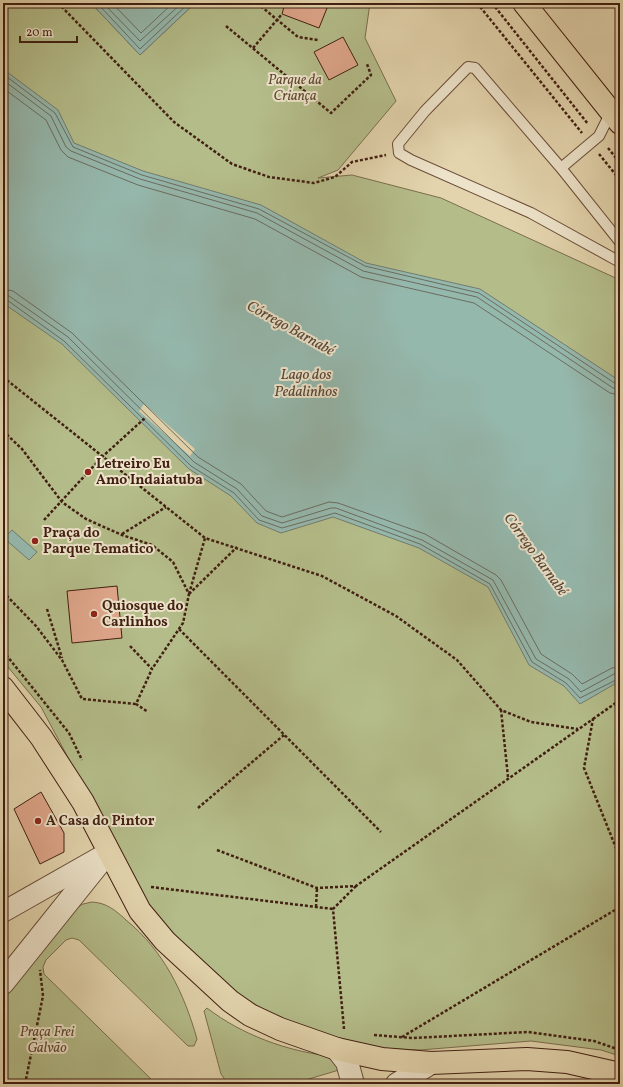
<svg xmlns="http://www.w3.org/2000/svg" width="623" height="1087" viewBox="0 0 623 1087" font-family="Vollkorn,serif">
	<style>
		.green { fill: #b4bd8a; stroke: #7a6e4e }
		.water { fill: #95b8ad; stroke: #737b6f }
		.pier { fill: #e3d4ad }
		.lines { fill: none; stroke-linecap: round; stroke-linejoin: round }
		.shore { stroke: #6b6c5f; stroke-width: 1 }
		.building { fill: #dfa68b; stroke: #411f11 }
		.service-casing { stroke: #6a4c38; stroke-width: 12 }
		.minor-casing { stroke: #6a4c38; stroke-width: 22 }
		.tertiary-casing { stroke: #6a4c38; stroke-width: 24 }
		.primary-casing { stroke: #411f11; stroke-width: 24 }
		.path { stroke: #411f11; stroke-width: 2.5; stroke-dasharray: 3 2; stroke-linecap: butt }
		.service { stroke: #ede3ca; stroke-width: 10 }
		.minor { stroke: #ede3ca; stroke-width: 20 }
		.tertiary { stroke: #ede3ca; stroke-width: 22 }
		.primary { stroke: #e3d4ad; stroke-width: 22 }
		.poi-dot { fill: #8f2418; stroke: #ede3ca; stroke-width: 1.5 }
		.labels { text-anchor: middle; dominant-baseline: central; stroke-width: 4; stroke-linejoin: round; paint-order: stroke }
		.park-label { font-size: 14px; font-style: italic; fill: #5e462f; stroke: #ede3ca }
		.poi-label { font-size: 14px; font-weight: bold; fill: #411f11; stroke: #ede3ca; text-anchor: start }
		.water-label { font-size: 15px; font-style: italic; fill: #564538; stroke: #ede3ca }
	</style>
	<rect width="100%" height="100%" fill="#e3d4ad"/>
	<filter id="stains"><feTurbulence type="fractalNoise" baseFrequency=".005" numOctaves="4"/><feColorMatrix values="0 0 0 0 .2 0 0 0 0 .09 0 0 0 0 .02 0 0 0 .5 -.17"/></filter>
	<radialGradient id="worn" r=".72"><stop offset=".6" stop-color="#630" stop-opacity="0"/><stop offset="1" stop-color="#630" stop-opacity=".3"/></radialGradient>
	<path class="green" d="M3 3H91L140 55 195 3H370L365 38 396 101 338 170 318 178 352 175 441 198 620 280V1056L601 1050 531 1041 420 1050 373 1048 295 1026 247 1000 197 960 149 909 41 707 3 661Z
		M92 902C107 903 115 910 126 920 164 951 184 993 197 1039L194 1046H188L79 940 72 938 66 940 46 960 43 967 44 974 156 1084H3V990L74 909 83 904Z
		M207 1008C242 1035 287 1051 329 1056L339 1070 292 1084H228L221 1074 204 1011Z"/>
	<path class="water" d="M91 3H195L140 55Z
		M3 69 58 110 74 143 143 171 261 205 366 263 480 289 620 381V681L580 704 564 686 529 665 488 587 419 548 333 517 281 533 257 523 231 496 189 469 62 344 3 303Z
		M12 530 37 552 29 560 4 538Z"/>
	<path class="pier" d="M144 404 195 449 190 456 139 411Z"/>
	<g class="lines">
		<path class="shore" d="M97 3 140 49 189 3
			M103 3 140 41 182 3
			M112 3 141 33 173 3
			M3 74 55 113 73 147 142 175 259 209 365 266 479 293 616 384H620
			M3 80 51 116 66 147 71 151 140 179 257 213 363 271 477 297 613 388 620 389
			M3 88 46 120 61 150 68 157 138 185 255 219 361 277 474 303 610 393 620 395
			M3 289 13 291 72 333 198 457 241 484 266 511 282 517 329 502 338 503 425 534 496 575 501 580 541 654 572 674 582 684 612 668 620 667
			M3 295 9 296 68 337 194 462 237 489 262 516 282 523 331 508H336L422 540 493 580 536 659 569 679 581 692 614 674 620 673
			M3 300H7L64 341 191 466 234 493 259 520 282 528 335 513 420 544 490 584 532 662 566 683 580 698 620 678"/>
	</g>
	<path class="building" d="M285 3H329L319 28 282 14Z
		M343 37 358 65 329 80 314 52Z
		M117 586 122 638 72 643 67 591Z
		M41 792 64 833V852L40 864 14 809Z"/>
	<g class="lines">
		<g class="service-casing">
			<path id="service" d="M561 168 599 136 611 112
				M620 242 561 168 475 68 468 67 425 111 398 144 399 153 411 160 531 213 620 262"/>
		</g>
		<g class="minor-casing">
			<path id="minor" d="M3 912 107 853"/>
		</g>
		<g class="tertiary-casing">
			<path id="tertiary" d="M3 983 108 852
				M337 1049 347 1062 353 1084
				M397 1084 431 1063"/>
		</g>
		<g class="primary-casing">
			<path id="primary" d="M524 3 620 123
				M3 688 41 737 83 802 140 911 165 941 230 1001 250 1015 280 1029 337 1049 382 1059 431 1063 527 1059 567 1062 620 1074"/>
		</g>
		<path class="path" d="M58 3 174 122 232 164 269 177 314 183 335 177 352 162 386 155
			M257 3 298 37 318 40
			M477 3 582 133
			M492 3 588 124
			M226 26 331 113 371 75 367 64
			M253 48 282 14
			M608 148 620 163
			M599 154 620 180
			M3 377 205 538 322 576 396 616 457 660 501 710
			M3 431 22 449 62 502 86 519 122 535 152 545 173 562 189 594 183 623 152 669
			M44 520 102 457 145 418
			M122 534 166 507
			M3 592 36 626 62 660 82 699 136 704
			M189 594 237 547
			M189 594 205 538
			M47 609 62 658
			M179 629 381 832
			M130 646 152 669 136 704 148 712
			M3 651 69 733 82 760
			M593 719 620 700
			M508 777 501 710 531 722 578 729
			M198 808 284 735
			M217 850 317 888 356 886 593 719 584 768 620 858
			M151 887 333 909
			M316 907 317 888
			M344 1029 333 909 356 886
			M374 1035 413 1038 528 1032 594 1041 620 1050
			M402 1037 620 907
			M25 1084 43 996 40 970"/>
		<use href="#service" class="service"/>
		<use href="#minor" class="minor"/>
		<use href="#tertiary" class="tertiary"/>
		<use href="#primary" class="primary"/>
	</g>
	<g class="poi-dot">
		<circle cx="88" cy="472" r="4"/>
		<circle cx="35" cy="541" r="4"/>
		<circle cx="94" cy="614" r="4"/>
		<circle cx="38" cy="821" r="4"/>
	</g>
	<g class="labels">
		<g class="park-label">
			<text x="295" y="80">Parque da<tspan x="295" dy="16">Criança</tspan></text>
			<text x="47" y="1032">Praça Frei<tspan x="47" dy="16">Galvão</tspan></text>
		</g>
		<g class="poi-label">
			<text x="96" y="464">Letreiro Eu<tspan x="96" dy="16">Amo Indaiatuba</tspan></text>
			<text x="43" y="533">Praça do<tspan x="43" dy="16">Parque Tematico</tspan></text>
			<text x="102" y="606">Quiosque do<tspan x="102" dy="16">Carlinhos</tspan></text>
			<text x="46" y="821">A Casa do Pintor</text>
		</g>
		<g class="water-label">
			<text transform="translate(290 329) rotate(29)">Córrego Barnabé</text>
			<text x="306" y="375">Lago dos<tspan x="306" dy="17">Pedalinhos</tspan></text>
			<text transform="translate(535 555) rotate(54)">Córrego Barnabé</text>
		</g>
	</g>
	<rect width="623" height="1087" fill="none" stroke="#e3d4ad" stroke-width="16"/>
	<rect x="4" y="4" width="615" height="1079" fill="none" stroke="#411f11" stroke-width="2"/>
	<rect x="8" y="8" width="607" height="1071" fill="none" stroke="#411f11"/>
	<path d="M20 36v6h57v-6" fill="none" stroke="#411f11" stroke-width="2"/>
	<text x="26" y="36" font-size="12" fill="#411f11" stroke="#ede3ca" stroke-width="3" paint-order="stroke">20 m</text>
	<rect width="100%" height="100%" filter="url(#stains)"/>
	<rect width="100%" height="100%" fill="url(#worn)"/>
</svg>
